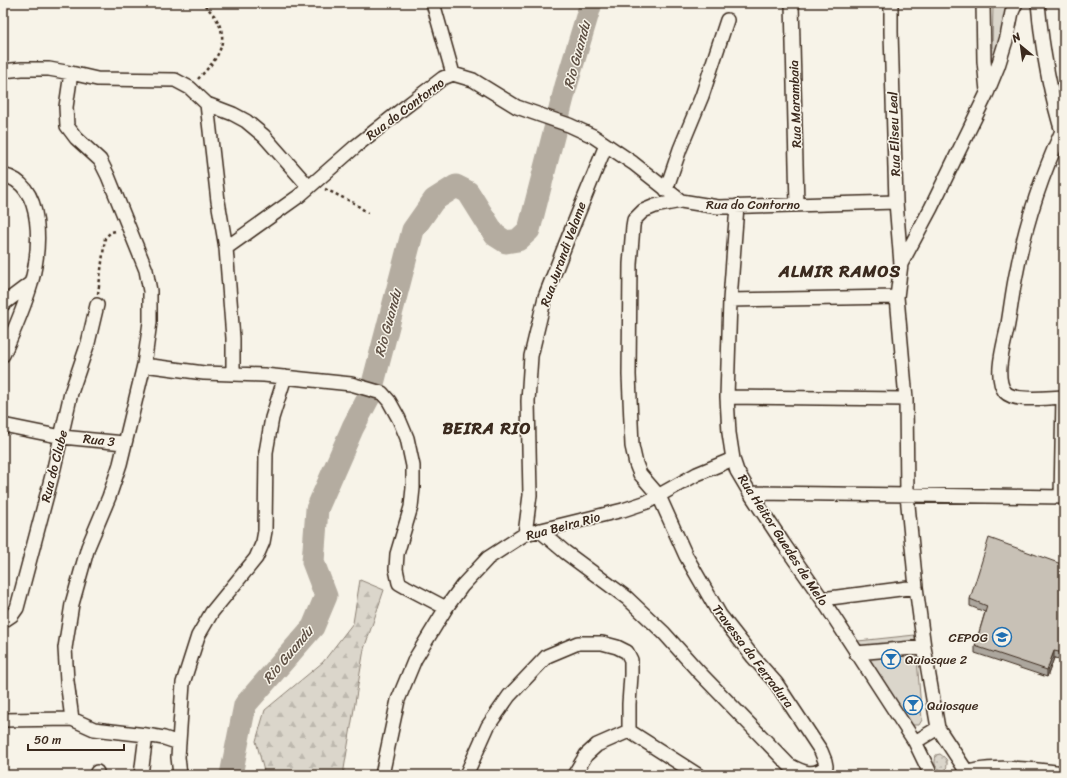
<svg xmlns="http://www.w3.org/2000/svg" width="1067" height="778" viewBox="0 0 1067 778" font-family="Sriracha,sans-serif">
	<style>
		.grass { fill: url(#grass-dots); stroke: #8b8074 }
		.forest { fill: url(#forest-firs); stroke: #8b8074 }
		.green { fill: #dbd6cb; stroke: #8b8074 }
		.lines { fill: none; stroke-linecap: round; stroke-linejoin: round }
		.river { stroke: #b4aca0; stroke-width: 23 }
		.minor-casing { stroke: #3b2a1e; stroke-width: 16 }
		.path { stroke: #3b2a1e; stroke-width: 2.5; stroke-dasharray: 3 3; stroke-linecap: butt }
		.minor { stroke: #f7f3e8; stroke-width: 13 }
		.wall { fill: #aca69d; stroke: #3b2a1e }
		.shaded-wall { fill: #8c877f; stroke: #3b2a1e }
		.building { fill: #c8c1b6; stroke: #3b2a1e }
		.labels { text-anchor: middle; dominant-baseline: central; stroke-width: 3; stroke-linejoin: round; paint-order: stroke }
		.street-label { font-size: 13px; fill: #3b2a1e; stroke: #f7f3e8 }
		.poi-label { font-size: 13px; fill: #3b2a1e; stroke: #f7f3e8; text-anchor: start }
		.water-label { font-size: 14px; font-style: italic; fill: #5f5145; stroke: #f7f3e8 }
		.district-label { font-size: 17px; font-weight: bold; letter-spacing: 1px; fill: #3b2a1e; stroke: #f7f3e8 }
	</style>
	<defs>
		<pattern id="grass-dots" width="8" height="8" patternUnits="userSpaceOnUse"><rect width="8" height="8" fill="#dbd6cb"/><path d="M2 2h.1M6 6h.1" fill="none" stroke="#bdb8ae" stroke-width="1.8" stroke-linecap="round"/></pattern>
		<pattern id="forest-firs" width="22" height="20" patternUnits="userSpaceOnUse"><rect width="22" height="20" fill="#dbd6cb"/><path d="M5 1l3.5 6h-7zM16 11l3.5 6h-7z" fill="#bdb8ae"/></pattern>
	</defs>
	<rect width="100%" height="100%" fill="#f7f3e8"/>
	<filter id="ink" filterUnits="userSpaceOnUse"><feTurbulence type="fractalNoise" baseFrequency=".025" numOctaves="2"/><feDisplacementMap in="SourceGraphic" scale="8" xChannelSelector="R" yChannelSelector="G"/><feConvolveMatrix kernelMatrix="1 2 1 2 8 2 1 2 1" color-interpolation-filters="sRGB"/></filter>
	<g filter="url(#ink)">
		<path class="grass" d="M940 754C948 760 948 760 946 770L943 771C934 766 934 766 936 755Z"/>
		<path class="forest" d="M360 580 384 590 364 649 343 775H265L256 741 265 710 323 662 353 623Z"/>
		<path class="green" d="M993 3H1012L994 58 992 51Z
			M915 635 922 720 919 725H912L906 719 858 641Z"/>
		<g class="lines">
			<path class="river" d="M231 775 245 705 313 627 326 596 313 562 317 509 353 427 370 395 413 230 434 200 456 186 468 192 495 235 506 242 518 240 529 230 566 86 591 3"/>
			<g class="minor-casing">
				<path id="minor" d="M433 3 453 74
					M792 3 797 205
					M891 3V32L896 202 901 264
					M983 3 984 61 987 91
					M1038 3C1042 49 1050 94 1064 138
					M3 71 22 69H49L71 73 97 79 175 80 190 88 207 104 233 114 246 121 264 136 309 187
					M71 73 66 107 67 126 76 138 100 160 108 176 146 270 150 291V322L144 365 120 464 109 497 88 547 72 604 65 648 67 681 72 719
					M207 104 218 201 226 248 233 338V374
					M1062 131C1042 175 1026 222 1017 270 1013 288 1011 306 1008 324 1005 342 993 376 1005 392 1015 403 1050 397 1064 397
					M3 175C46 185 40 251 31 284 24 308 14 331 3 355
					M666 190 680 149 702 96 727 20
					M737 206 730 300 727 397 729 433 733 459 737 471 750 493 783 543 822 599 915 742 931 775
					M226 248 299 196 356 146 400 111 443 78 453 74 473 80 517 107 569 125 593 136 633 163 681 201 718 207 896 202
					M730 300 897 297
					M3 304 31 283
					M144 365 204 373 264 375 351 384 382 393 389 401 399 419 407 438 413 466V488L411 507 397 554 396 569 399 583 406 587 446 608
					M727 397 906 399
					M3 425 62 437 124 443
					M750 493 1064 497
					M1061 497 1063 397
					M539 530 565 552 627 598 664 633 698 671 789 765C802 772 814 778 826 766L825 761 821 751 776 683 753 657 720 615 686 556 659 496 640 474 636 464 632 446 629 375 630 264 633 226 634 220 643 211 655 206 681 201
					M525 534 530 495 528 401 531 356 545 297 566 243 606 145
					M822 599 916 587
					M3 621 12 615 17 608 54 468 71 393 88 343 97 305
					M856 653 924 647
					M3 720 72 719 94 729 146 735 164 738 179 743
					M629 731 698 775
					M915 742 938 728
					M967 772 938 728 924 647 916 587 907 495 906 399 897 297 901 264 931 208 987 93 998 66 1007 37 1012 12 1016 3
					M97 775V772
					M141 775 146 735
					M180 775 178 757 183 683 198 636 212 612 256 558 263 542 265 531 266 452 272 418 285 377
					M382 775 398 700 415 659 446 608 462 586 488 558 525 534 623 510 647 502 697 474 733 459
					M466 775 488 726 509 696 547 656 578 643H602L617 647 627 652 631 660V675L629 704V731
					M574 775 586 755 597 745 629 731
					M962 775C981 763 1041 770 1064 773"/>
			</g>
			<path class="path" d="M198 79C214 62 231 45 217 20 214 14 208 9 203 3
				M325 189 354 203 368 213
				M98 294 105 238 111 232 117 231"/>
			<use href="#minor" class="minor"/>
		</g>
		<path class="wall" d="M1064 565V660L1054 658 1047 677 975 653V646L985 612 970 606V599Z"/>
		<path class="shaded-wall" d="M1054 651V658L1047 677V670Z"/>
		<path class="building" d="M989 538 1064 565V653L1054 651 1047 670 975 646 987 606 970 599Z"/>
	</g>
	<defs>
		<g id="school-ring" transform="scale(1)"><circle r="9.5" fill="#f7f3e8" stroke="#1f6fb2" stroke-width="1.5"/><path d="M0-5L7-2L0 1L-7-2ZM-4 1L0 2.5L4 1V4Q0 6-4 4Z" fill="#1f6fb2"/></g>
		<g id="bar-ring" transform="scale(1)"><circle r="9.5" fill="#f7f3e8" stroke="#1f6fb2" stroke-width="1.5"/><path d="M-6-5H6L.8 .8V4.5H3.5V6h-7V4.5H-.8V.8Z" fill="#1f6fb2"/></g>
	</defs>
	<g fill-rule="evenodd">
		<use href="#school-ring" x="1002" y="637"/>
		<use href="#bar-ring" x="891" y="659"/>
		<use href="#bar-ring" x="913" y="705"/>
	</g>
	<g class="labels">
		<g class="street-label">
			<text transform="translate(795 104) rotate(-92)">Rua Marambaia</text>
			<text transform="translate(405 109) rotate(-37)">Rua do Contorno</text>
			<text transform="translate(894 134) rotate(-92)">Rua Eliseu Leal</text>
			<text x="753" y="204">Rua do Contorno</text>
			<text transform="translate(563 254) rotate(-70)">Rua Jurandi Velame</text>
			<text transform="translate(99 440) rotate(6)">Rua 3</text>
			<text transform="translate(54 466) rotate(-76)">Rua do Clube</text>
			<text transform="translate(563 526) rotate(-15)">Rua Beira Rio</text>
			<text transform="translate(783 540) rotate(57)">Rua Heitor Guedes de Melo</text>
			<text transform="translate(753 656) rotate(53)">Travessa da Ferradura</text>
		</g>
		<g class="poi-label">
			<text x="988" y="637" text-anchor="end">CEPOG</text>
			<text x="905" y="659">Quiosque 2</text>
			<text x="927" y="705">Quiosque</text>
		</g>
		<g class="water-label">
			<text transform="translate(577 55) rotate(-75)">Rio Guandu</text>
			<text transform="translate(388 323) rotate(-75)">Rio Guandu</text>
			<text transform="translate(288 655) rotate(-50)">Rio Guandu</text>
		</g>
		<g class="district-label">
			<text x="840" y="271">ALMIR RAMOS</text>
			<text x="487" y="428">BEIRA RIO</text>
		</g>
	</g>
	<rect width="1067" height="778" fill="none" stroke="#f7f3e8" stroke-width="16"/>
	<rect x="8" y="8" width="1051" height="762" fill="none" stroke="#3b2a1e" stroke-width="1.5" filter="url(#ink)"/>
	<g transform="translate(1021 46) rotate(331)" stroke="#f7f3e8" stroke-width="3" paint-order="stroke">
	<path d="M0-3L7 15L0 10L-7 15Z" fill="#3b2a1e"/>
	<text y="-6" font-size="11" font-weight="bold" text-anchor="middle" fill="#3b2a1e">N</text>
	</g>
	<path d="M28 744v6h96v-6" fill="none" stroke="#3b2a1e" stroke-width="2"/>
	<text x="34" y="744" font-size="12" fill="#3b2a1e" stroke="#f7f3e8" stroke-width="3" paint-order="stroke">50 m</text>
</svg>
